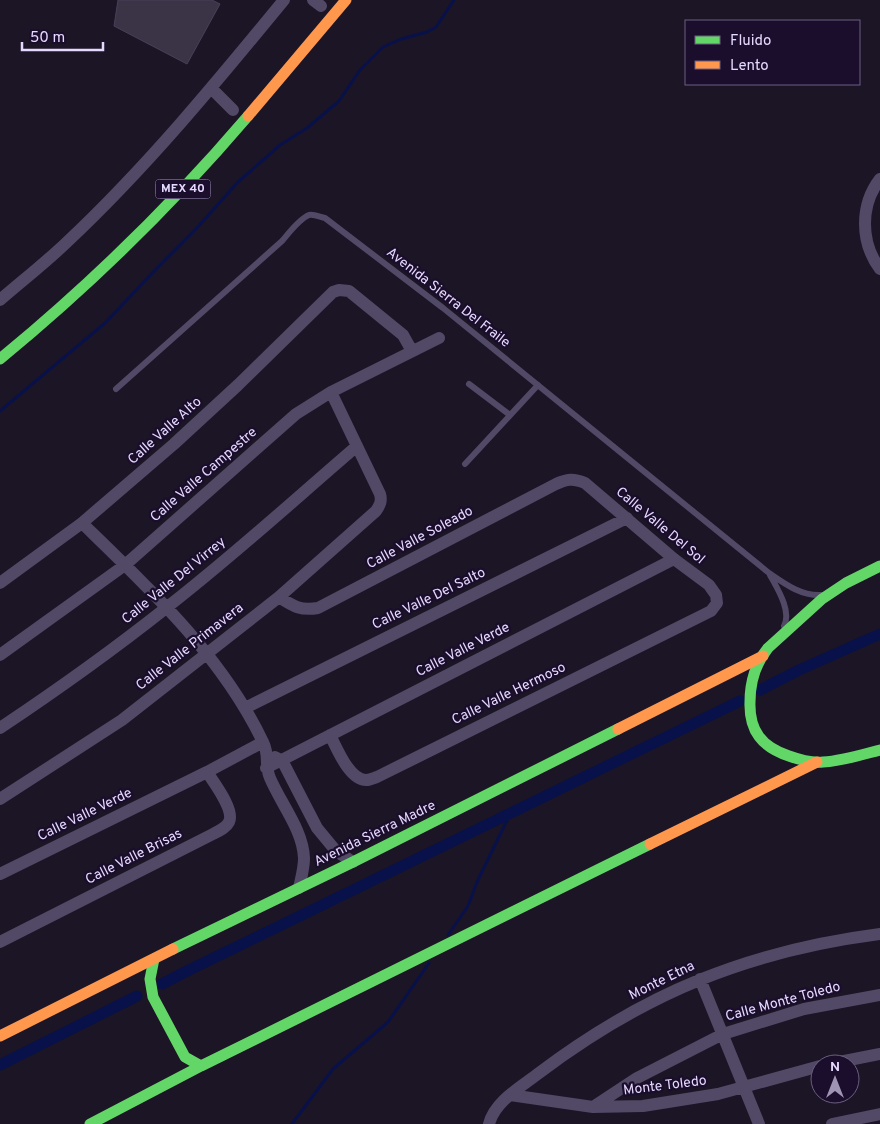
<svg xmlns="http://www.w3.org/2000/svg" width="880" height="1124" viewBox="0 0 880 1124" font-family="Overpass,sans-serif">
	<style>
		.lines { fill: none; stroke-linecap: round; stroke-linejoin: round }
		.stream { stroke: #08114a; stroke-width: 3 }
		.canal { stroke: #08114a; stroke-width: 11 }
		.building { fill: #3b3346; stroke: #494059 }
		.lane { stroke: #514966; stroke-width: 6 }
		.street { stroke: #514966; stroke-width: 12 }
		.fast { stroke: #63d668; stroke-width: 11 }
		.slow { stroke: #ff974d; stroke-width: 11 }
		.labels { text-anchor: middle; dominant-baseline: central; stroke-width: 4.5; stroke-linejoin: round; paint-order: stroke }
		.shield { fill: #1a0e2c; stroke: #a99cc0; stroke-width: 1 }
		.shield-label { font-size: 12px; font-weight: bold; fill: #e6d9ff }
		.street-label { font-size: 14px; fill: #e6d9ff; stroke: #1a0e2c }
	</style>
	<rect width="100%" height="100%" fill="#1b1525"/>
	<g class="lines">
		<path class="stream" d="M0 411 105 323 157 268 196 229 238 182 280 145 307 128 339 101 360 70 383 47 401 39 427 32 436 27 454 0
			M448 935 468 906 477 882 511 812
			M292 1124 333 1069 388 1022 429 963"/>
		<path class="canal" d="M760 690 799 670 880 634
			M162 984 189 970 740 701
			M0 1065 137 996"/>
	</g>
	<path class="building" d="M118 0H212L220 4 187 64 114 26Z"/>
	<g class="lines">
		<path class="lane" d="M469 384 510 415
			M116 389 282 241C289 233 299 219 309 215 314 214 320 217 325 218L443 308 769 573C785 584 801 596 821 595
			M465 464 538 385
			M770 575C777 588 792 611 784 626"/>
		<path class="street" d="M313 0 321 6
			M212 89 233 110
			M880 179C860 205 860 242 880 269
			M0 300C22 281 45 263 66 243 146 168 215 84 284 0
			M82 523C149 588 222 656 263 742 270 756 264 764 270 778 281 804 303 830 304 858 304 869 301 878 299 888
			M0 583 82 523 174 444 238 385 333 292 339 290 349 291 403 335 412 351
			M279 597C293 606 300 611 318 608L556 484C567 479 573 478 585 483L674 559 709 585 716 595 717 603 711 611 377 777C374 778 370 780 366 780 349 780 337 748 330 735
			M0 655 125 565 296 414 331 392 439 338
			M245 708 627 518
			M0 728C57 690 113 650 166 608 232 557 294 500 357 446
			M275 757 281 760 285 766 317 828 336 851 353 862
			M266 768 674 559
			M0 799 122 720 279 597 376 511C380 505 382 501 380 494L331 392
			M0 874 207 772 263 742
			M0 942 213 834C219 831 226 828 229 822 235 810 214 783 207 772
			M700 979 759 1124
			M829 1064 880 1054
			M510 1095 593 1107 643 1106 718 1094 820 1066
			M593 1107 637 1078 723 1034 804 1009 880 995
			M489 1124C495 1101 521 1087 539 1073 645 993 748 951 880 934
			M832 1124 880 1114"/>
		<path class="fast" d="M0 359C90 285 172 205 248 116
			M880 566 846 583 822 599 768 648C756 663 750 683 750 702 749 731 762 747 789 756 800 760 812 763 823 762 842 761 861 755 880 750
			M173 949 353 862 618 729
			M154 959 150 979 153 997 185 1057 201 1066
			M90 1124 201 1066 650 844"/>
		<path class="slow" d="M248 116 346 0
			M618 729 763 656
			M650 844 817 762
			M0 1036 173 949"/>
	</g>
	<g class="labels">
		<rect class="shield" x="155.5" y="179.5" width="55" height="19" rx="4"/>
		<g class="shield-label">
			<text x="183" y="189">MEX 40</text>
		</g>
		<g class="street-label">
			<text transform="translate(448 298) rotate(38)">Avenida Sierra Del Fraile</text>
			<text transform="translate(165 431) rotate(-42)">Calle Valle Alto</text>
			<text transform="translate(204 475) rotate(-41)">Calle Valle Campestre</text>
			<text transform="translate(660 526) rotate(40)">Calle Valle Del Sol</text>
			<text transform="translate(420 538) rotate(-28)">Calle Valle Soleado</text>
			<text transform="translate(174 581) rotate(-39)">Calle Valle Del Virrey</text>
			<text transform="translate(429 599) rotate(-26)">Calle Valle Del Salto</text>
			<text transform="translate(190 647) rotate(-38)">Calle Valle Primavera</text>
			<text transform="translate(463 650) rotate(-27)">Calle Valle Verde</text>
			<text transform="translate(509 694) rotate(-26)">Calle Valle Hermoso</text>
			<text transform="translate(85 815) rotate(-26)">Calle Valle Verde</text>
			<text transform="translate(375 834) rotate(-26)">Avenida Sierra Madre</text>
			<text transform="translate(134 857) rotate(-27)">Calle Valle Brisas</text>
			<text transform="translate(662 981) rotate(-26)">Monte Etna</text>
			<text transform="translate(783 1002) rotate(-15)">Calle Monte Toledo</text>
			<text transform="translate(665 1086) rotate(-7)">Monte Toledo</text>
		</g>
	</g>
	<rect x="685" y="20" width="175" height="65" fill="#1a0e2c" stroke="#6c5f80"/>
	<rect x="695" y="36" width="25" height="8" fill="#63d668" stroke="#6c5f80"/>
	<text x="730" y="45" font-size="15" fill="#e6d9ff">Fluido</text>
	<rect x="695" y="61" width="25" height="8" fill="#ff974d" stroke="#6c5f80"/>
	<text x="730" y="70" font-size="15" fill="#e6d9ff">Lento</text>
	<g transform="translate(835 1079)"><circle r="24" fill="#1a0e2c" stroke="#6c5f80"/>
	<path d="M0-4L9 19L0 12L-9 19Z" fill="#9f94b3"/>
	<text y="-8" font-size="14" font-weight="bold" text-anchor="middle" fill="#e6d9ff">N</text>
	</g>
	<path d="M22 42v8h81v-8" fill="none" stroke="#e6d9ff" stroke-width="2.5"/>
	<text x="30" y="42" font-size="15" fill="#e6d9ff" stroke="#1a0e2c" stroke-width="4" paint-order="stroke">50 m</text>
</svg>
